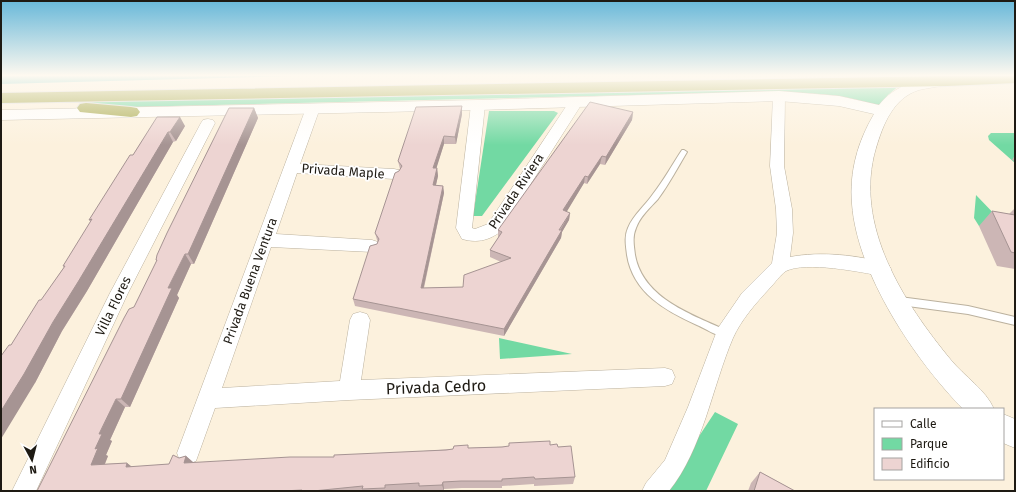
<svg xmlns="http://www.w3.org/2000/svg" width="1016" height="492" viewBox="0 0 1016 492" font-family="'Fira Sans',sans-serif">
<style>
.green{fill:#72d9a3}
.water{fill:#48bdc2}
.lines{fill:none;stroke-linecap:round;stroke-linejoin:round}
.service-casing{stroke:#bbb19e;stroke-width:2}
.minor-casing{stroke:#bbb19e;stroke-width:1}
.tertiary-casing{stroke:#bbb19e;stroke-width:1}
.trunk-casing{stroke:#e0dfde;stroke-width:2}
.service{fill:#fff;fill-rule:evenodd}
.minor{fill:#fff;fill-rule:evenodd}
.tertiary{fill:#fff;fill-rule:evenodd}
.trunk{fill:#a8aa4e;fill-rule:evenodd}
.wall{fill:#ccb6b5}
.shaded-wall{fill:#a69493}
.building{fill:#edd4d2;stroke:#a69493}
.labels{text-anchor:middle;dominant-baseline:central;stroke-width:3.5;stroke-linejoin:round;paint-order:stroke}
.street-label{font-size:13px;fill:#1e1a13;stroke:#fff}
.near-street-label{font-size:16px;fill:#1e1a13;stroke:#fff}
</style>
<rect width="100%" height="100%" fill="#fcf1dd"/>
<path class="green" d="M901 84 888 95 880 107C842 92 803 93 763 92L130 107 80 102Z
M489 111H554L558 113 482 216H473Z
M991 133H1015V163L989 140 988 136Z
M976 195 1002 222 1006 230 979 226 974 218Z
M499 338 572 354 500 359Z
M715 412 738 424 706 491H663Z"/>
<path class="water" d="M1 76H293L1 84Z"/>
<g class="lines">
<g class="service-casing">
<path id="service" d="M682 150H684L687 152C678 167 669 184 658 199 650 208 640 216 636 228 632 237 634 246 635 255 643 299 693 315 728 331L730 334 728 337 725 338C715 335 706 329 697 325 666 311 633 293 627 255 626 246 624 237 628 228 633 215 645 206 653 194 664 180 672 165 682 150Z
M900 297 968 306 1015 317V325L968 314 900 305 897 303 896 301 897 299Z"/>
</g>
<g class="minor-casing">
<path id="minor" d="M779 92 785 96 784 166 792 209 793 233 790 257C820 251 859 255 888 264L891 269 888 274 882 276C860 272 806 261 786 271 780 275 774 284 769 289 756 303 741 320 733 338 712 387 703 449 669 491H642L646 483 665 460 688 407 718 328 742 293 772 263 777 233 776 209 770 166 773 96Z
M576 98 583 102 500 232C488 241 476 243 462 239L456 228 471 105 473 102H483L485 105 472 228 475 229 488 224 571 99Z
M313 104 318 105 320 108 300 164 394 169 399 170 402 174 399 178 394 179 297 173 276 234 372 240 378 242 380 246 378 250 372 252 271 247 222 388 340 381 350 320 353 314 360 312 367 314 370 320 361 380 665 368 672 370 675 377 672 384 665 386 349 400 215 408 196 461 188 464 180 461 177 453 306 108 308 105Z
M208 119 213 120 215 123 128 293 36 491H12L110 293 201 123 203 120Z"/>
</g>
<g class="tertiary-casing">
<path id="tertiary" d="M940 77 945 79 948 82 945 85C937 87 927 88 919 90 893 98 883 125 876 148 853 225 904 303 951 360 964 376 986 390 994 409H963C915 360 857 274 852 204 849 172 858 141 874 114L839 106 779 101 478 110 1 120V110L478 100 779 91 839 96 879 105C895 85 915 81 940 77Z
M1003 414 1015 419V448L1003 443Z"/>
</g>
<g class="trunk-casing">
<path id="trunk" d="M940 76H1015V83L947 86 1 103V93Z
M86 103 131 107 137 108 140 112 137 116 131 117 80 112 77 108 80 104Z"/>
</g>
<use href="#service" class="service"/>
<use href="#minor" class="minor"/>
<use href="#tertiary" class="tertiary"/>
<use href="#trunk" class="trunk"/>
</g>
<path class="wall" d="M462 106V114L456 144H444L436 168H437L438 176 436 185 443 186 444 193 424 288 463 287 501 262 490 257V250L498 238V230L633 112 632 120 605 165 600 164 587 184 584 183 566 212 570 213 569 220 562 232 561 238 504 336 355 306 353 299 378 242 377 240 375 233 399 171 400 169 398 161Z
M254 108 258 118 194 264H191L177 295 179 298 130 407H125L110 440 112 441 106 455 108 456 105 464 127 463 132 467 169 464 179 458 186 456 194 463 334 457 468 448 550 445 558 447 575 477 573 484 534 486V484L502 486V488H462L444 489V491H421L420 490 409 491H37L134 307 157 262 156 260Z
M157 117 185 126 176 141 173 142 87 291 62 331 35 383 11 345 64 267 63 266 91 222 89 220 133 155Z
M1015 155V161L1012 160Z
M1015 208V269L997 266 979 226 992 211 1009 214Z
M760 472 795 491H748L751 483Z"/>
<path class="shaded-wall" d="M462 106V114L456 144 455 137Z
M254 108 258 118 194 264 188 254Z
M633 112 632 120 605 165 606 157Z
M180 117 185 126 176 141 170 132Z
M168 132 173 142 87 291 62 331 35 383 1 439V411L53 322Z
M444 136V144L434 176 433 168Z
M602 156 600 164 587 184 588 177Z
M437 168 438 176 434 193 433 185Z
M585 176 584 183 563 218V210Z
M443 186 444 193 422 295 421 288Z
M570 213 569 220 562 232 561 238 504 336V329Z
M185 254 191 264 177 295 179 298 130 407 121 399 168 288Z
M116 399 125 407 110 440 112 441 106 455 108 456 101 473 91 465 99 434Z
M186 456 194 463H184Z
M127 463 137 471 126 467Z
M443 482 444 489V491L442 485Z"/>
<path class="building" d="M590 102 633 112 606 157 602 156 588 177 585 176 563 210 570 213 559 230H562L504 329 353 299 370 246 377 244 379 239 375 233 395 173 399 171 402 166 398 161 416 107 462 106 455 137 444 136 433 168H437L433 185 443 186 421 288 463 287 464 275 511 258 490 250 502 232 498 230Z
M229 108H254L188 254H185L168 288H172L121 399H116L99 434H102L95 449 98 448 91 465 127 463 126 467 169 464 173 455 179 458 186 456 184 463 290 457H334V455L446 450 453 449 454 446 468 445V448L502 447 509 446V443L550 441V445L557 444 558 447 571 446 575 477 535 479 534 477 502 479V481H461L443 482 442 485 419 486V483L385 485V488L362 489 363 486 313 491H301L302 490 282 491H37L124 318 129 309 134 307 157 260H156L157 255 167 233Z
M157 117H180L170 132H168L78 282 53 322 24 374 1 411V356L9 345H11L39 300H41L65 266H63L92 219 89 220 130 155H133Z
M992 211 1015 215V253L1011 252Z
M760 472 795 491H754Z"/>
<linearGradient id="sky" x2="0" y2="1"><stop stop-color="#68b8d9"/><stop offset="0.52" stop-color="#fef9f0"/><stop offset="1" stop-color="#fef9f0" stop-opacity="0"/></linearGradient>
<rect width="1016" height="145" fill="url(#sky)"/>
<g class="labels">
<g class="street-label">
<text transform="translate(343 171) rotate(4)">Privada Maple</text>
<text transform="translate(516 191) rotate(-56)">Privada Riviera</text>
<text transform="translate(250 281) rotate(-70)">Privada Buena Ventura</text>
<text transform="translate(113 306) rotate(-64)">Villa Flores</text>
</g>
<g class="near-street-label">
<text transform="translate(436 387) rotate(-2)">Privada Cedro</text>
</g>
</g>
<rect width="1016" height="492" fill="none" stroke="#1e1a13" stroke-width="4"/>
<rect x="874" y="408" width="130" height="72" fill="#ffffff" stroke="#a5a3a1"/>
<rect x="882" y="421" width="20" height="6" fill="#ffffff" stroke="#a5a3a1"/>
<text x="910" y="428" font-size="12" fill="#1e1a13">Calle</text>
<rect x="882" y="438" width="20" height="12" fill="#72d9a3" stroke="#a5a3a1"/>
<text x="910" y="448" font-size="12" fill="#1e1a13">Parque</text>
<rect x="882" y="458" width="20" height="12" fill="#edd4d2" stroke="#a5a3a1"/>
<text x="910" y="468" font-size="12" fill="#1e1a13">Edificio</text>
<g transform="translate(32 460) rotate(173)" stroke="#ffffff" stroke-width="3" paint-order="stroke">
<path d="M0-3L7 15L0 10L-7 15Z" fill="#1e1a13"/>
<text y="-6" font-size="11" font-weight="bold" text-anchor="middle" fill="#1e1a13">N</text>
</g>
</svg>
